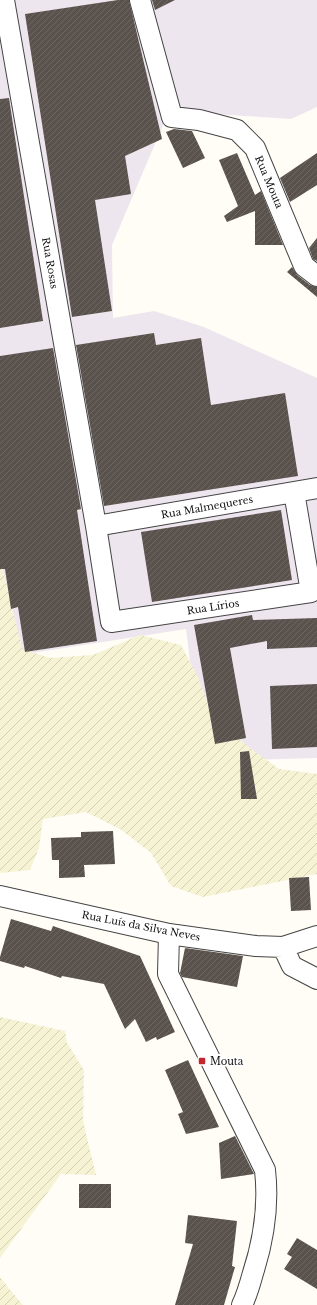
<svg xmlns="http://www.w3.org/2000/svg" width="317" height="1305" viewBox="0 0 317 1305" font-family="'Libre Baskerville',serif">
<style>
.industrial{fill:#eee6ef}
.farmland{fill:url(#farmland-furrows)}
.building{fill:url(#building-hatch)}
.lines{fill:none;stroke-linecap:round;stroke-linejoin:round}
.minor-casing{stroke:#444;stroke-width:22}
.minor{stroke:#fff;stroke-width:20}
.poi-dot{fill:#c4262e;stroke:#fff;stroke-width:1.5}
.labels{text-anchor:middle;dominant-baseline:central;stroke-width:4;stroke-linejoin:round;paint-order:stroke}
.street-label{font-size:10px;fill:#111;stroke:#fff}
.poi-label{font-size:10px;fill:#111;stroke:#fff;text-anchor:start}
</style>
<defs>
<pattern id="farmland-furrows" width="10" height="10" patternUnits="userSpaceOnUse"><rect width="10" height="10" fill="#f6f3d4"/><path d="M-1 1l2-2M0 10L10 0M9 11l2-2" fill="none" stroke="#d2cfb5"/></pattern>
<pattern id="building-hatch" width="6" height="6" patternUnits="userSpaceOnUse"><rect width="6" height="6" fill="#5a524d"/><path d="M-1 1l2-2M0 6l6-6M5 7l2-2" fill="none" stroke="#6d6662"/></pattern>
</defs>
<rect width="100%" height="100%" fill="#fffdf5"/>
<path class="industrial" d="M0 0H317V107L291 119 169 111 112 245 113 318 154 311 204 327 317 378V758L202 761 186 629 13 656 0 623Z"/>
<path class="farmland" d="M0 557 22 649 50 658 93 655 140 635 181 645 198 677 212 714 246 745 279 769 317 774V874L203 897 171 886 151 853 120 829 86 812 43 819 39 848 30 870 0 873Z
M0 1017 65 1031 67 1043 84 1070 83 1121 96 1175 61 1174 0 1258Z
M0 1277 11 1291 23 1305H0Z"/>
<path class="building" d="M118 0H129L162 139 125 156 131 194 95 200 112 311 72 317 25 14Z
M152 0H175L155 10Z
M9 98 43 321 0 328V99Z
M174 129 192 131 205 158 183 168 166 132Z
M237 153 255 195 261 191 283 245H255V211L227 222 224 216 238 206 219 160Z
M317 153V185L290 202 280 178Z
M317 238V261L313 259 309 248Z
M292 267 297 275 310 285 317 287V297L287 272Z
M154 333 156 345 201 338 211 405 285 393 298 476 104 506 76 345Z
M53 348 81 509 77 510 97 641 25 652 18 607 11 609 5 569H0V356Z
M281 510 292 580 152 602 141 532Z
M252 615 253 620 317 618V647L267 649V641L230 648 246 738 215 744 194 625Z
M317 684V747L272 749 270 686Z
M249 751 257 799H241L240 752Z
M113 831 115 864 84 865 85 877 59 878V860H52L51 838 81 837V832Z
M309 877 311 910 291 911 289 878Z
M11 919 51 931 53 926 140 956 175 1032 157 1040 156 1037 146 1042 135 1019 125 1029 104 984 62 976 61 978 25 966 24 968 0 961V957Z
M185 948 243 956 237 987 182 977 180 973Z
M188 1060 219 1127 186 1134 178 1114 183 1112 165 1070Z
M235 1136 254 1174 221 1179 219 1143Z
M79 1184H111V1208H79Z
M188 1215 237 1221 232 1266 235 1267 224 1305H175L193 1244 185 1243Z
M297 1238 317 1250V1289L284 1269 292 1257 287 1254Z"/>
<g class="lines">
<g class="minor-casing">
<path id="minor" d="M4 0 96 526 111 622 311 592 294 492
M140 0 172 117 199 120 237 130 255 148 304 266 317 276
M96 526 317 488
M0 896 169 934 256 946 283 947 317 936
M169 934 168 974 265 1170C269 1205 264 1239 253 1273 250 1284 247 1295 242 1305
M283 947 292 966 317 979"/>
</g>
<use href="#minor" class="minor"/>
</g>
<rect class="poi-dot" x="198" y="1057" width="8" height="8" rx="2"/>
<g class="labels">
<g class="street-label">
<text transform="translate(269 182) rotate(67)">Rua Mouta</text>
<text transform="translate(50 263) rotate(80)">Rua Rosas</text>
<text transform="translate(207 507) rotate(-10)">Rua Malmequeres</text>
<text transform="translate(213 607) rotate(-9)">Rua Lírios</text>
<text transform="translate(141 926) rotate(11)">Rua Luís da Silva Neves</text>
</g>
<g class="poi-label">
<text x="210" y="1061">Mouta</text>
</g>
</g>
</svg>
